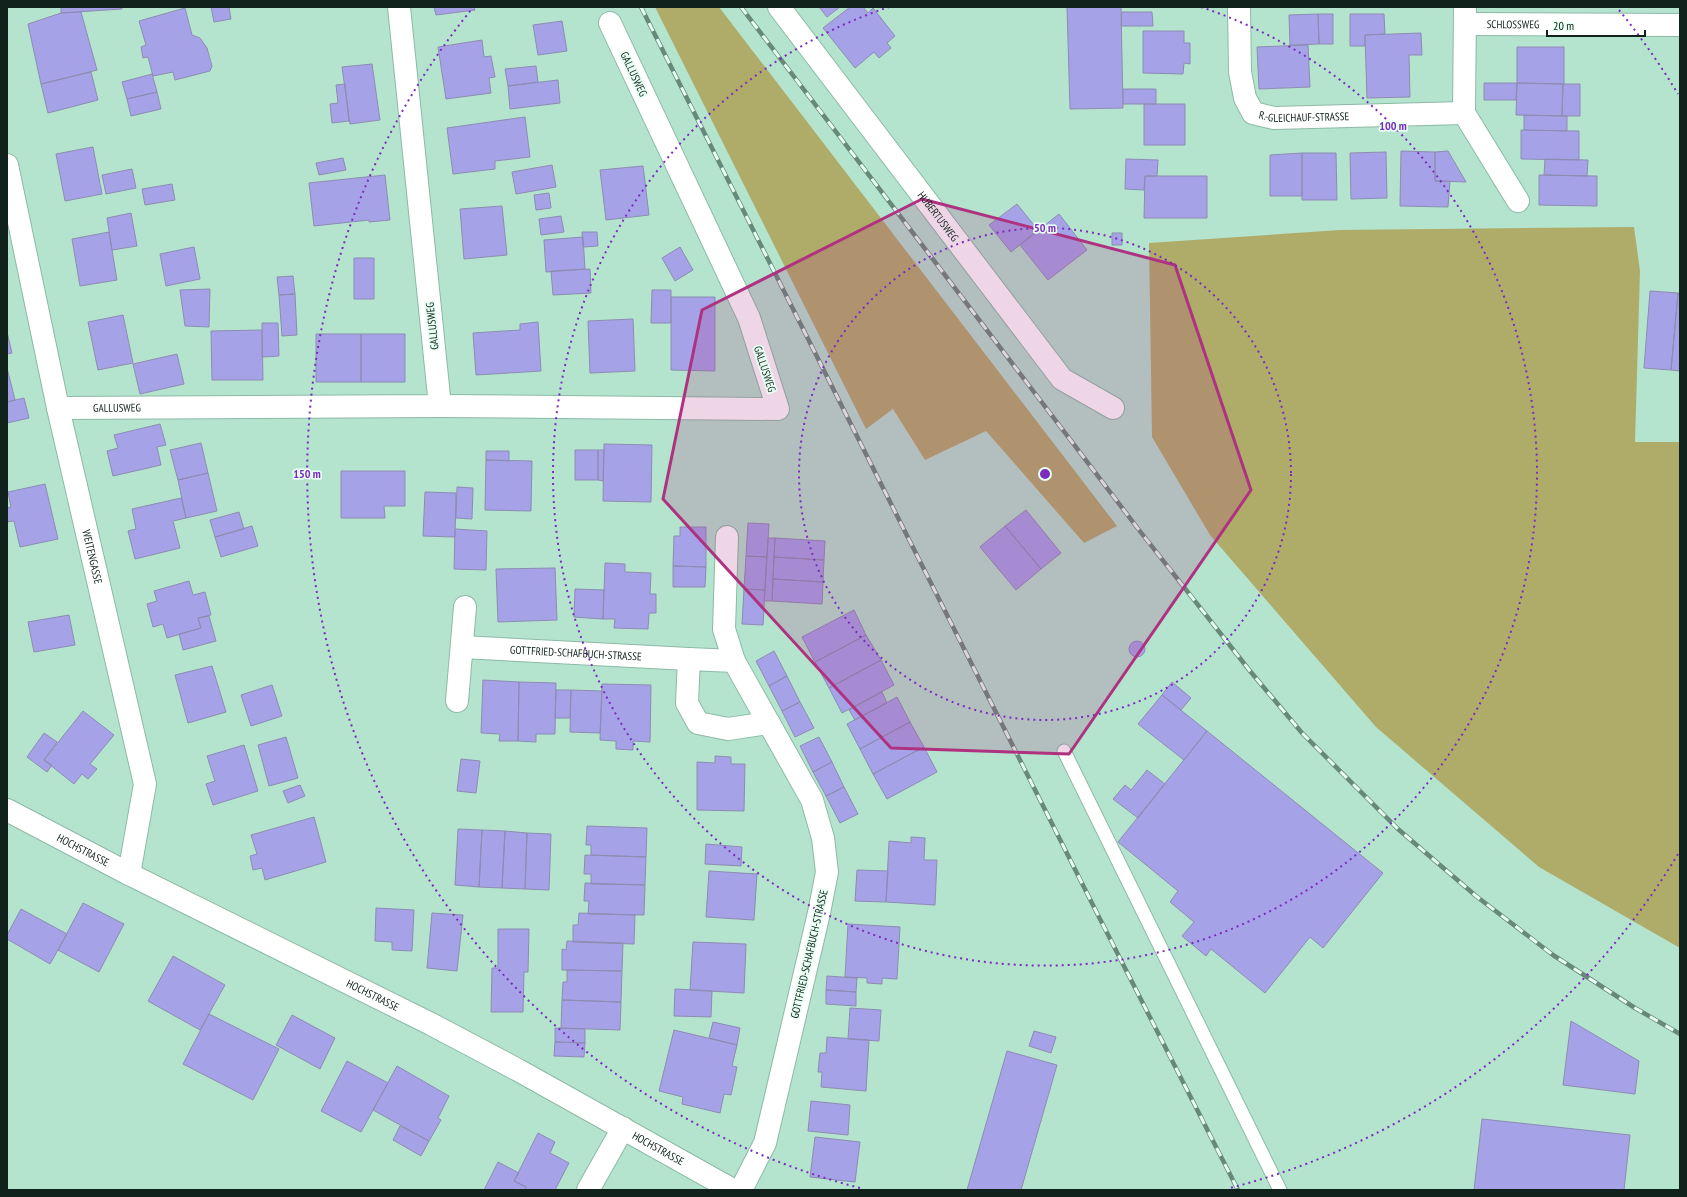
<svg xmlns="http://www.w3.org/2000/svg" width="1687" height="1197" viewBox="0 0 1687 1197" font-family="'PT Sans Narrow',sans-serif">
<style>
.green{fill:#afac6a}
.building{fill:#a6a2e7;stroke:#8d8cb2}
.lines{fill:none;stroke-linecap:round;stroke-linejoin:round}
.lane-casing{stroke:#8cbaa6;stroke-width:15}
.street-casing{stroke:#8cbaa6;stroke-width:24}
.secondary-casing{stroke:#8cbaa6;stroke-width:24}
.lane{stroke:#fff;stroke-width:13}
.street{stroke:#fff;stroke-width:22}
.secondary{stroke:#fff;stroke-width:22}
.rail-casing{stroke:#67897a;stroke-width:4.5}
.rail{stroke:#e7fef3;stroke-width:3;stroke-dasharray:9;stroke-linecap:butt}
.marked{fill:#af3281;fill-opacity:0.2;stroke:#af3281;stroke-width:3;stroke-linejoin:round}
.ring{fill:none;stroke:#7b2cbf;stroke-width:2;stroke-dasharray:2 4}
.labels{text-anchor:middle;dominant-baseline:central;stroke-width:3.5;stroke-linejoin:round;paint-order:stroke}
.street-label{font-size:11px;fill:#10221b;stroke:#e7fef3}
.centre{fill:#7b2cbf;stroke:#e7fef3;stroke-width:2}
.ring-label{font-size:12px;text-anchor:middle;font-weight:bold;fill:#7b2cbf;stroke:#e7fef3;stroke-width:3.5;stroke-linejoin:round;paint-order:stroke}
</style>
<rect width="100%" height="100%" fill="#b4e3ce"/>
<path class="green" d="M655 7H719L1117 526 1084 543 986 431 925 460 893 409 866 429Z
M1634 227 1640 271 1635 442H1680V948L1539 867 1376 727 1210 535 1152 437 1149 243 1340 230Z"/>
<path class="building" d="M61 7H122V9L61 13Z
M211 7H229L231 19 214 22Z
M434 7H474L475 10 436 15Z
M819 7H840L827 17Z
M850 7H863L868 13 873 8 895 36 887 43 891 48 879 58 874 52 855 68 823 28Z
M1067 7H1121L1123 108 1070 109Z
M185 8 192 35 200 38 207 48 212 66 210 71 175 80 173 72 153 76 148 57 143 58 141 47 146 45 139 21Z
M81 12 97 70 41 84 28 24 61 13Z
M1122 12H1152L1153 26H1121Z
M1318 14H1333V44H1319Z
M1318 14 1319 44 1290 45 1289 15Z
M1350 14H1384L1385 34 1365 35V46H1350Z
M562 21 567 51 538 55 533 25Z
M1143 31H1184V43H1190V64L1184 63 1183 74 1143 73Z
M1421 33 1422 55H1409L1410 97 1367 98 1365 35Z
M482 40 484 57 491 56 495 77 489 78 491 93 446 99 438 47Z
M1308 45 1310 87 1259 89 1257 47Z
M1517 47H1564V84L1517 83Z
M372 64 380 120 350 124 342 67Z
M536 66 538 82 508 86 505 69Z
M91 72 98 100 48 113 41 84Z
M152 74 157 92 127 99 122 82Z
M558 80 560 103 510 109 508 86Z
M1484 83H1517L1516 100H1484Z
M1517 83 1563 84 1562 116 1516 115Z
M345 84 349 121 332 123 330 104 338 103 336 85Z
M1563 84H1580V116H1562Z
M1123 89H1156V104H1123Z
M157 92 161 109 131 116 127 99Z
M1144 104H1185V145H1144Z
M1524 115 1567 116V131L1524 130Z
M525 117 530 157 495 161V169L453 174 447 128Z
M1521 130 1579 131V160L1521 159Z
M93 147 102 194 65 201 56 154Z
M1401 151 1435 152V181H1450L1448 207 1400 206Z
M1448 151 1466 182 1435 181V152Z
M1386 152 1387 198 1351 199 1350 153Z
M1302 153V196H1270V155Z
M1302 153H1336L1337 200H1302Z
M343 158 346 170 319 175 316 163Z
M1126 159 1158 160 1157 176H1145L1144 190 1125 189Z
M1545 159 1588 160 1587 176 1544 175Z
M552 165 556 187 516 194 512 172Z
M643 166 649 215 606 220 600 170Z
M132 169 136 188 106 194 102 175Z
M385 175 390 220 369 222V220L314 226 309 183Z
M1539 175 1597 176V206L1539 205Z
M1145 176H1207V218H1144Z
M172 184 175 200 145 205 142 189Z
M549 193 551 208 536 210 534 195Z
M1017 204 1038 230 1011 252 989 225Z
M502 206 507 255 464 259 460 209Z
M131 213 137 246 112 250 107 218Z
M1059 214 1087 250 1048 280 1020 245Z
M561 216 564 232 541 235 539 219Z
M109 232 117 280 80 286 72 239Z
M582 232H597L598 246 583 247Z
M1112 233H1122V245H1112Z
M583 237 585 269 546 272 544 240Z
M194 247 200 279 166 286 160 254Z
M680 247 693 270 675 281 662 258Z
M354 258H374V299H354Z
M590 269 591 293 553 295 551 271Z
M293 276 295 294 279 295 277 277Z
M210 289 209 327 185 326 180 290Z
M652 290H671V323H651Z
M1650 291 1678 293 1671 370 1644 368Z
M1678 293H1680V371L1671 370Z
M295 294 297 335 282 336 279 295Z
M671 297H715V371L671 370Z
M123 315 133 363 98 370 88 322Z
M633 319 635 371 590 373 588 321Z
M538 322 541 371 476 375 473 333 520 330V324Z
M262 323H278L279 356 262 357Z
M262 330 263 380H212L211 331Z
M7 332 12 353 7 354Z
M316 334H361V382H316Z
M361 334H405V382H361Z
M177 354 184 384 140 394 133 364Z
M7 368 15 400 7 402Z
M24 398 29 418 7 423V402Z
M160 424 166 445 157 447 161 465 113 476 107 451 118 448 114 435Z
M201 443 208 473 178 480 170 450Z
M604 444 652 445 651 502 603 501Z
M575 450H598V480H575Z
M598 450H604L603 481 598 480Z
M486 451H509V461L486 460Z
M486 460 532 461 531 511 485 510Z
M341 471H405V506H384L385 518H341Z
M208 473 217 511 186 518 178 480Z
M45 484 58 539 20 547 14 521 7 522V508L11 507 8 492Z
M457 487 473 488 472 519 456 518Z
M425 492 456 493 455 537 423 536Z
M181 498 186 518 173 521 180 548 135 559 128 531 136 529 132 509Z
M1026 510 1061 553 1041 569 1005 526Z
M239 512 244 529 215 537 210 520Z
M748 523 769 524 767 557 746 556Z
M252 526 258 546 221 557 215 537Z
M1005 526 1041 569 1016 590 980 547Z
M680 527H706V567L673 566 674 536H680Z
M455 529 487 531 486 570 454 569Z
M768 538H775L772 601H764Z
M775 538 825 541 824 560 774 557Z
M746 556 767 557 765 590 744 589Z
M774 557 824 560 823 582 773 579Z
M605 563 625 564V572L651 573 650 594H656V613H649L648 629 614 628 615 619H603Z
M673 566 706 567 705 587H673Z
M555 568 557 620 498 622 496 569Z
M773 579 823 582 822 604 772 601Z
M189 581 193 595 205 592 211 615 198 618 201 628 167 638 163 624 153 627 147 604 157 601 154 591Z
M575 589 604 590 603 619 574 617Z
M744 589 765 590 763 625 742 624Z
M854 610 866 635 815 662 802 637Z
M69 615 75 645 34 652 28 622Z
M209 616 216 641 183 650 179 634 201 628 198 618Z
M866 635 881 660 829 688 815 662Z
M1129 649a8 8 0 1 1 16 0a8 8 0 1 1-16 0Z
M774 651 787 676 769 686 756 661Z
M881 660 894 685 842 713 829 688Z
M212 666 226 712 188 723 175 675Z
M787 676 800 702 782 711 769 686Z
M483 680 519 682 518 741H499L500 734 481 733Z
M519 682 556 683 555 734H536V742L518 741Z
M1172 682 1191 698 1181 710 1162 695Z
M602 684 651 685 650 742 633 741V750L616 749V741L600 740Z
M272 685 282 716 251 726 241 695Z
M556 690H571L570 718H555Z
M571 690 602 691 600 733 570 732Z
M882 692 887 703 855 720 849 710Z
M1162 695 1207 731 1184 760 1138 724Z
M897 697 910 722 860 749 847 724Z
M800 702 814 728 795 737 782 711Z
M83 711 114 735 90 764 97 769 88 779 82 774 74 784 44 760Z
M910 722 924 747 873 774 860 749Z
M1207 731 1383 873 1323 948 1310 937 1265 993 1211 949 1206 956 1182 936 1194 922 1170 902 1178 891 1118 842Z
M44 733 57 742 44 760 52 765 47 772 27 757Z
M286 737 298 778 269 786 258 745Z
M819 737 832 762 813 772 800 746Z
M244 745 258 791 213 805 206 784 215 781 207 756Z
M924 747 937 772 887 799 873 774Z
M715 756 731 757V764H745L744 811 697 810V762L715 763Z
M461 759 480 761 476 793 457 791Z
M832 762 844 787 826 796 813 772Z
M1147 770 1165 784 1138 818 1113 799 1125 785 1131 790Z
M300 785 305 796 288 803 283 791Z
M844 787 858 814 840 823 826 796Z
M314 817 326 862 265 880 262 868 253 870 250 856 257 854 251 835Z
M587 826 647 828 646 857 591 855V845H586Z
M458 829 482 830 479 887 455 885Z
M482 830 505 831 502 888 479 887Z
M505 831 527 833 525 889 502 888Z
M527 833 551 834 549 890 525 889Z
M911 837 925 838 924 860H937L935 905 886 902 889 841 911 843Z
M706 844 742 847 741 866 705 864Z
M585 855 646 857 645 885 591 884V874H584Z
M857 870 888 871 886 902 855 901Z
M709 871 757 874 754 920 706 917Z
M585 883 645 885 644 915 588 914 589 901H584Z
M83 903 124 924 99 972 58 950Z
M376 908 414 910 412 951 392 950V942L375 941Z
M21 909 67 934 50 964 7 939V935Z
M432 913 463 915 457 971 427 968Z
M579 913 635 915 634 944 573 942V925H578Z
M848 924 900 927 897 979 882 978V984L867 983V978L845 977Z
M498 929H529L528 972H524L523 1012H491L492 968H498Z
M567 941 623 943 622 971 562 970V949L566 950Z
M693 942 746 944 744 993 690 990Z
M173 956 225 985 200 1030 148 1001Z
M567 970 622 971 621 1002 562 1000 563 982H567Z
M827 976 857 978 856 992 826 990Z
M675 989 712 991 711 1017 674 1016Z
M826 990 856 992V1006L826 1004Z
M562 1000 621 1002 620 1030 561 1028Z
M850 1008 881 1010 879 1041 848 1039Z
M209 1014 279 1049 253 1100 183 1064Z
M292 1015 335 1038 320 1069 276 1045Z
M1571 1021 1639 1061 1635 1094 1563 1085Z
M713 1022 740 1028 737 1045 709 1038Z
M555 1028 585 1029V1043L555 1042Z
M674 1030 737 1045 732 1066 737 1067 731 1095 724 1094 720 1113 682 1104 683 1097 659 1091Z
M1034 1031 1056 1037 1051 1053 1029 1046Z
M827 1037 869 1040 866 1091 821 1087 822 1072H818L820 1053H826Z
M555 1042 585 1043 584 1057 554 1056Z
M1007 1051 1057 1065 1021 1190H967Z
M347 1061 388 1083 361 1132 321 1111Z
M397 1066 449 1096 438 1118 441 1120 429 1141 373 1110Z
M811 1101 850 1105 848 1135 808 1131Z
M1482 1119 1630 1135 1624 1190H1474Z
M400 1126 429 1141 421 1156 393 1140Z
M538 1133 555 1142 550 1153 569 1163 555 1190H525L526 1187 514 1181Z
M815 1137 860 1142 855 1182 810 1177Z
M498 1162 519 1173 514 1181 526 1187 525 1190H484Z"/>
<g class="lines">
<g class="lane-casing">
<path id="lane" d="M1064 751 1280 1190"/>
</g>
<g class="street-casing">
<g id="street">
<path id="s1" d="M779 7 1062 379 1113 408"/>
<path id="s2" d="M1239 7 1240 72 1245 98 1253 113 1274 118 1464 113"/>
<path d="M1465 7 1464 113 1518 201"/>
<path id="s3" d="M1466 24 1680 25"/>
<path id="s4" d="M7 165 58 408 145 784 129 874"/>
<path d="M440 406 778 409 749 318 610 23"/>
<path id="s5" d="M58 408 440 406 399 7"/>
<path d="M727 537 724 629 734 661 812 800 823 838 827 872 819 913 765 1143 741 1190"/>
<path id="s6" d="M462 647 689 659"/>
<path d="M734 661 689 659 687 703 698 723 728 729 769 723"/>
<path d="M457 701 465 607"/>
<path d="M588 1190 623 1128"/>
</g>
</g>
<g class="secondary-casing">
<g id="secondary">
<path id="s7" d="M7 810 129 874 431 1024 518 1070 733 1190"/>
</g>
</g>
<use href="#lane" class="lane"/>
<use href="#street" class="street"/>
<use href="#secondary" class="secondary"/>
<g class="rail-casing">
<path id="rail" d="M641 7 1100 919 1238 1190
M741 7 1139 530 1250 671 1302 733 1398 829 1476 896 1553 955 1635 1008 1680 1034"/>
</g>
<use href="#rail" class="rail"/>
</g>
<path class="marked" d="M922 199 1175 265 1251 490 1069 754 891 748 663 499 702 310Z"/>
<g class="ring">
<circle cx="1045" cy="474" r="246"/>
<path d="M1201 7A492 492 0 1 1 889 7"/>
<path d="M1678 854A738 738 0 0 1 1230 1188M860 1188A738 738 0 0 1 471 10M1619 10A738 738 0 0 1 1678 94"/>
</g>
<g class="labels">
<g class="street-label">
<text stroke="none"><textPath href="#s3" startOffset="47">SCHLOSSWEG</textPath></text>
<text transform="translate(634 74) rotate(65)">GALLUSWEG</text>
<text stroke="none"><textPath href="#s2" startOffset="160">R.-GLEICHAUF-STRASSE</textPath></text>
<text stroke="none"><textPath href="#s1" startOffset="263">HUBERTUSWEG</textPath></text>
<text transform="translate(432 326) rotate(-96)">GALLUSWEG</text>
<text transform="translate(765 369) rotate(72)">GALLUSWEG</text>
<text stroke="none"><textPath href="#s5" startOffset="59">GALLUSWEG</textPath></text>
<text stroke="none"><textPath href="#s4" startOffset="401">WEITENGASSE</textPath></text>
<text stroke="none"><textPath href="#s6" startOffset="114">GOTTFRIED-SCHAFBUCH-STRASSE</textPath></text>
<text stroke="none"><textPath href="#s7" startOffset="86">HOCHSTRASSE</textPath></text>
<text transform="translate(809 954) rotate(-77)">GOTTFRIED-SCHAFBUCH-STRASSE</text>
<text stroke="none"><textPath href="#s7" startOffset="410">HOCHSTRASSE</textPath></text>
<text stroke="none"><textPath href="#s7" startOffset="734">HOCHSTRASSE</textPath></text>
</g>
</g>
<circle cx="1045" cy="474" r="6" class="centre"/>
<g class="ring-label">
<text x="1393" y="130">100 m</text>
<text x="1045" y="232">50 m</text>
<text x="307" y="478">150 m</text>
</g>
<rect width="1687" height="1197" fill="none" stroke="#10221b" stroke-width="16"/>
<path d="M1547 30v6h98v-6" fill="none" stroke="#10221b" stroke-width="2"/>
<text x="1553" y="30" font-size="12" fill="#10221b" stroke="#e7fef3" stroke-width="3" paint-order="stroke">20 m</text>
</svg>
